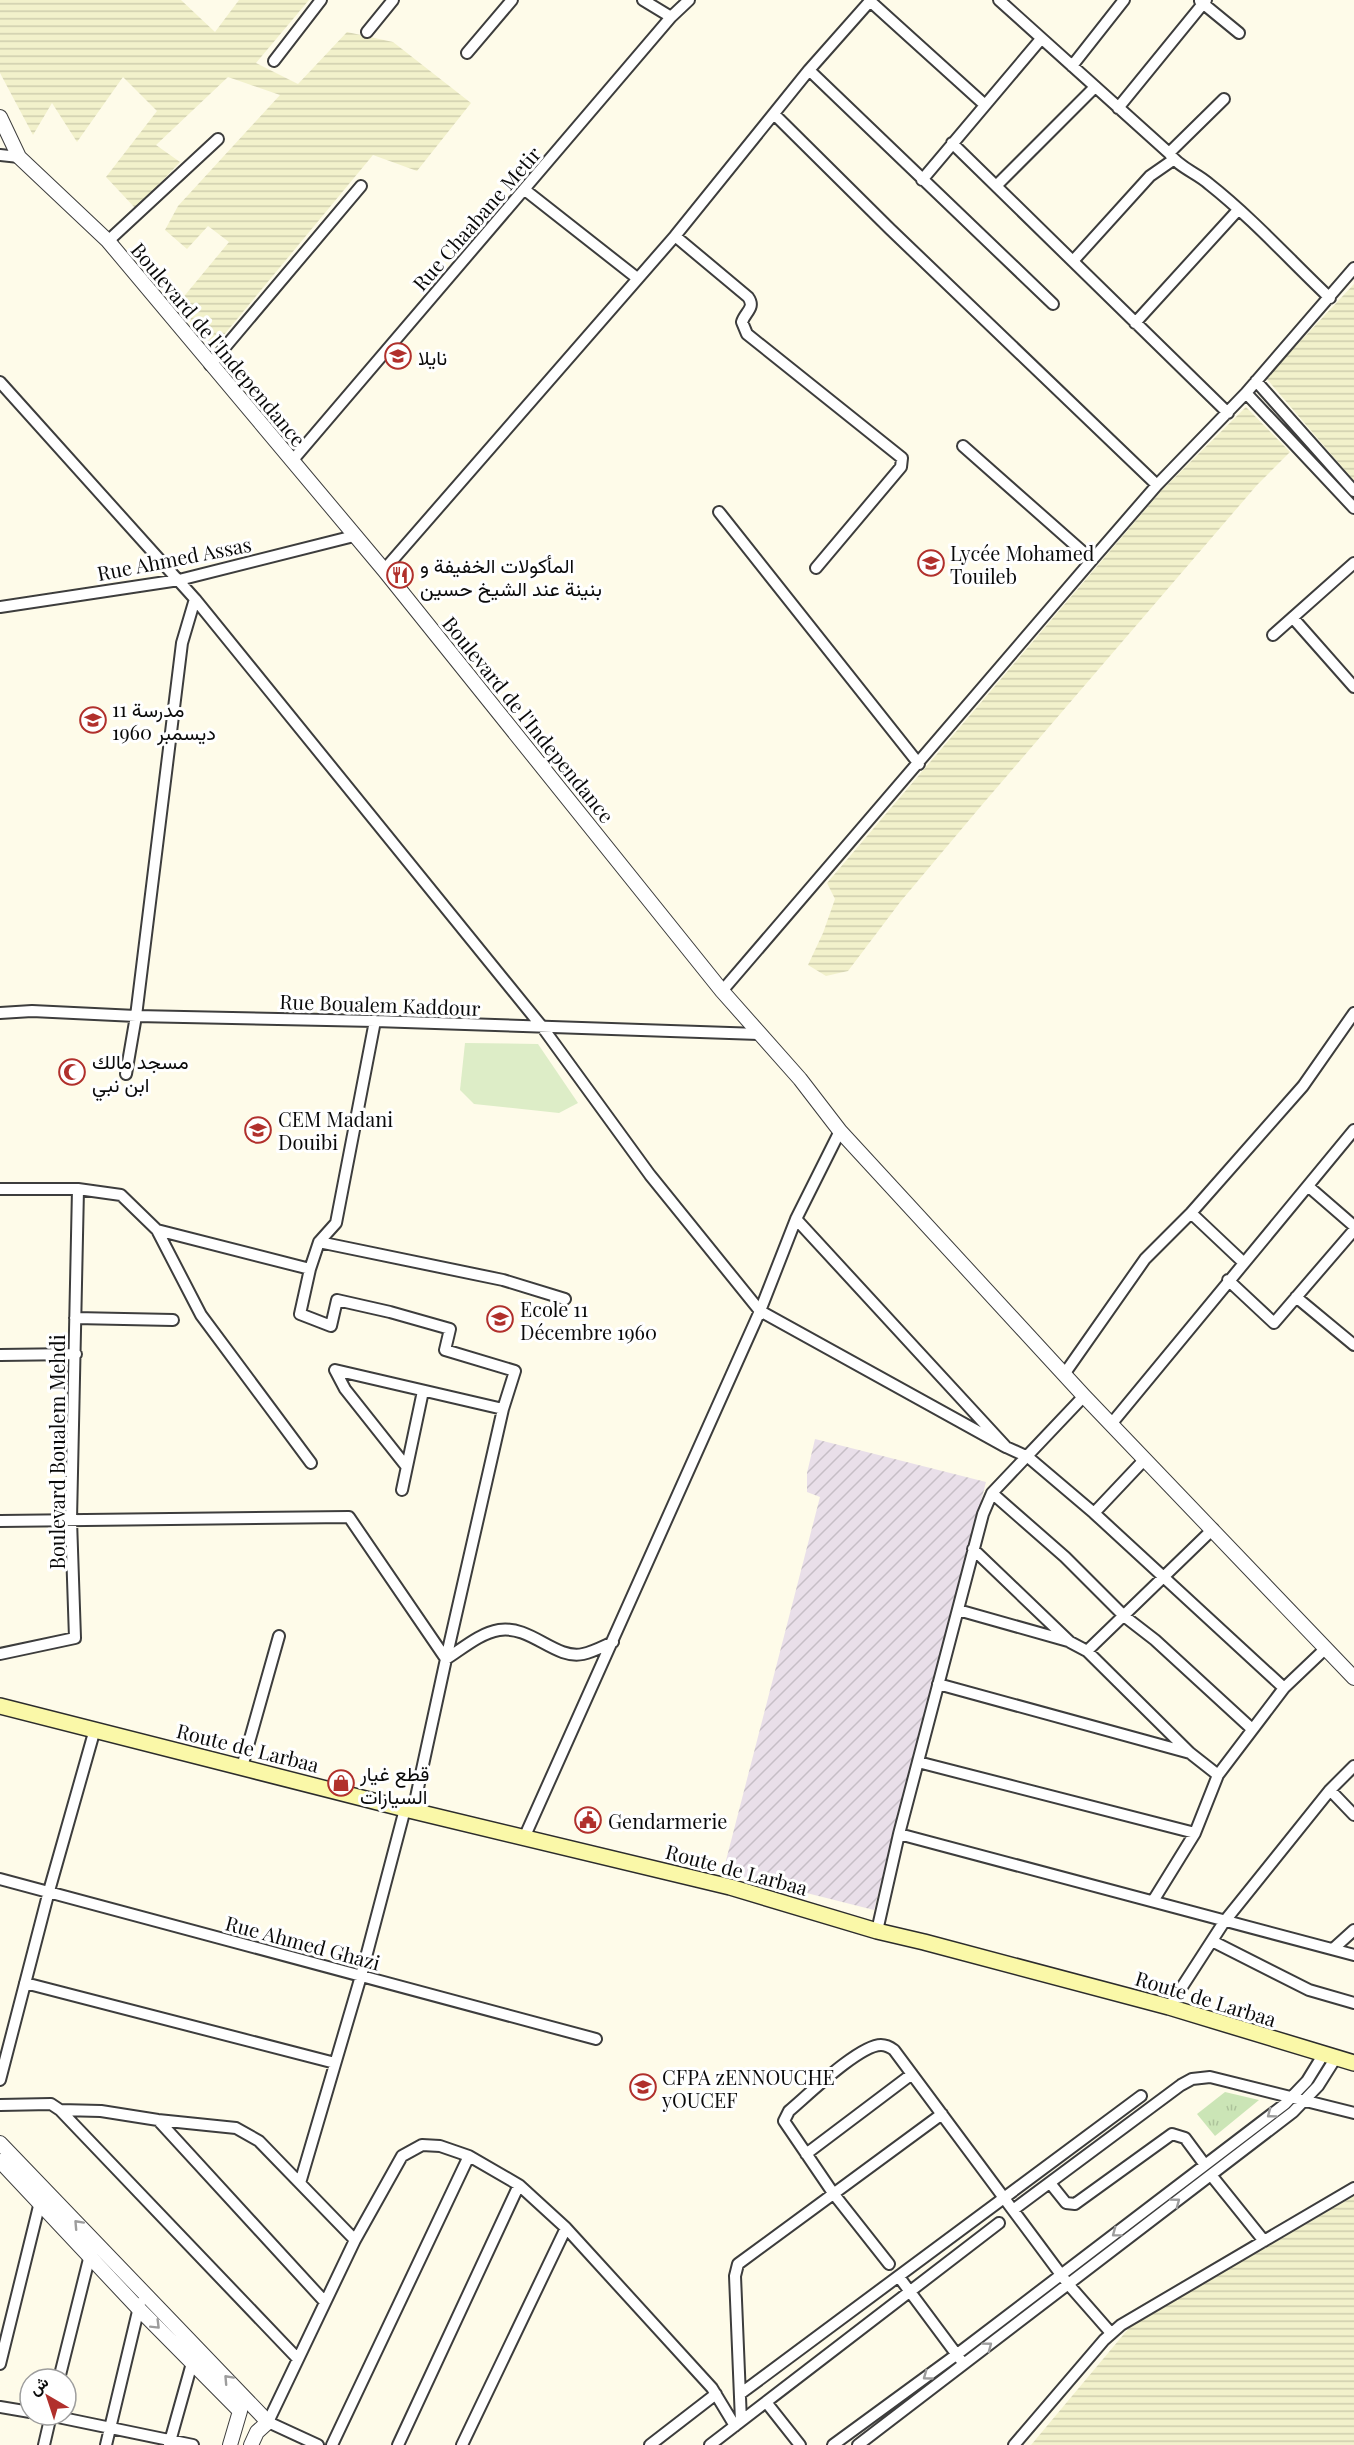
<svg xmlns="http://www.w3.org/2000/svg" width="1354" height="2445" viewBox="0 0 1354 2445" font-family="'Playfair Display',Vazirmatn,serif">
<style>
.industrial{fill:url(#industrial-furrows)}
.farmland{fill:url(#farmland-rules)}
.grass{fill:url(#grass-tufts)}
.pitch{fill:#ddedc7}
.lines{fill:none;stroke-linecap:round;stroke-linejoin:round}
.minor-casing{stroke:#3d3d3d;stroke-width:14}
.tertiary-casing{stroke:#3d3d3d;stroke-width:16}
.secondary-casing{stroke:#2c2c2c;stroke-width:18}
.minor{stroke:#fff;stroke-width:10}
.tertiary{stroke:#fff;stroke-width:14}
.secondary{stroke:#faf8a8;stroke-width:15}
.oneway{stroke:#9d9d9d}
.labels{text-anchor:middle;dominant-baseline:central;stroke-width:6;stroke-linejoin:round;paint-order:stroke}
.street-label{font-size:20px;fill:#0a0a0a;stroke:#fff}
.poi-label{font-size:20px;fill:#0a0a0a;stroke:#fff;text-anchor:start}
</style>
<defs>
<pattern id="industrial-furrows" width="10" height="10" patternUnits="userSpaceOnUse" patternTransform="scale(1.5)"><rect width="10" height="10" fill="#e9dfe9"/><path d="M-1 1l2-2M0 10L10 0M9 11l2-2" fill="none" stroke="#c6bec6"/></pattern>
<pattern id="farmland-rules" width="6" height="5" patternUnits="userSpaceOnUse" patternTransform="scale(1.5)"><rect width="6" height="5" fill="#f2f1cb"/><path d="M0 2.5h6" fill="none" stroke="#cecdad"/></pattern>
<pattern id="grass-tufts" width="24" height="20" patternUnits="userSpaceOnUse" patternTransform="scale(1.5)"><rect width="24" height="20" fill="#cbe5b6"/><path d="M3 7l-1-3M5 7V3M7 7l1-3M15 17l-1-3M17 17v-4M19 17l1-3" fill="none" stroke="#adc39b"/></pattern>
</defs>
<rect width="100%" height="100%" fill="#fefbe9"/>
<path class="industrial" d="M815 1439 986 1482 874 1910 723 1872 820 1497 807 1492V1473Z"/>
<path class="farmland" d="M0 0H181L215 32 239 0H309L256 63 298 84 347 32 393 42 471 103 417 171 373 155 213 348 176 306 229 242 208 226 187 249 165 230 178 206 280 95 228 77 156 145 180 162 136 209 106 177 157 111 123 77 77 142 52 103 33 135 0 73Z
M1354 284V481L1266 378Z
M1246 407 1290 452 1257 485 981 806 901 901 848 971 826 976 808 965 823 933 835 899 827 883 1162 490Z
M1354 2196V2445H1031L1129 2328Z"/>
<path class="grass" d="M1225 2092 1259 2100 1215 2136 1197 2114Z"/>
<path class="pitch" d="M465 1043 538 1044 578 1103 559 1113 474 1104 460 1090Z"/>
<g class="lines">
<g class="minor-casing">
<path id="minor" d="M643 0 671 17
M999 0 1169 153C1178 167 1197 173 1209 184 1252 218 1290 260 1330 298
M870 1 985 105
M1200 1 1239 33
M367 32 393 0
M467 53 512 0
M274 61 321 0
M1072 66 1124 0
M809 70 1053 304
M1118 108 1206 0
M775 115 890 229 1157 485
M952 143 1228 413
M1169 153 1224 99
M0 155 19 157
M922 180 1041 39
M997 185 1095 87
M525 190 637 278
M675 236 748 297C756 308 745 312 742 322L747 334 902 458 901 467 816 568
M108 241 218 139
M1073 261 1150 176 1173 160
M1135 323 1238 210
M210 365 361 186
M1256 381 1354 491
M0 382 195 599 543 1028 650 1175 760 1311 1006 1447
M1246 393 1354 508
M963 446 1092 560
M292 461 671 17 689 0
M719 512 919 764
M384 570 675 236 809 70 871 0
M0 607 179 580 354 536
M1293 618 1354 687
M1273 635 1354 563
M722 991 1092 560 1157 485 1246 393 1354 268
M0 1013 32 1011 136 1016 375 1021 759 1034
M126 1074 136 1016 182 643 195 599
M1309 1187 1354 1226
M0 1189H78L121 1195 157 1230 201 1315 311 1463
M1191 1213 1244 1263
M796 1219 1006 1447 1028 1457 1094 1513 1284 1688
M157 1230 310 1269 319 1242 336 1223 375 1021
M319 1242 503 1280 565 1299
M310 1269 300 1314 331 1326 337 1300 390 1312 450 1329 445 1350 515 1371 503 1409 446 1659
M1228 1280 1274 1323 1354 1230
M1296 1297 1354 1345
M75 1318 173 1320
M0 1355 76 1354
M1065 1373 1145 1259 1191 1213 1303 1086 1354 1013
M1112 1423 1354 1130
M406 1466 345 1389 335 1370 503 1409
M402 1490 423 1391
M992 1493 1065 1557 1124 1616 1155 1640 1252 1729
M1094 1513 1145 1459
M0 1521 349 1517 446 1659
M973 1549 1070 1642 1087 1651 1190 1753 1218 1775
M958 1610 1068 1641
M1087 1651 1213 1529
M0 1654 75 1638 71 1520 78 1189
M938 1684 1190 1753
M918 1762 1195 1833
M242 1767 279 1636
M1330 1790 1354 1815
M413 1811 446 1659C462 1649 480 1633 499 1630 531 1625 555 1660 583 1654 593 1652 604 1646 613 1642
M899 1834 1354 1955
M524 1838 760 1311 796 1219 840 1131
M0 1879 596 2039
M1153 1901 1195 1833 1218 1775 1284 1688 1325 1649
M877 1931 899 1834 983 1514 992 1493 1084 1396
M1212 1941 1309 1990 1354 2003
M1333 1949 1354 1930
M25 1983 335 2063
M1169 2007 1224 1922 1330 1790 1354 1766
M0 2080 49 1891 95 1729
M0 2105 51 2104 60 2110 101 2111 158 2120 236 2128 259 2141 355 2240
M60 2110 298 2359
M158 2120 325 2302
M806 2154 912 2074
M1211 2175 1264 2241
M300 2183 361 1976 405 1809
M1050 2183 1066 2203 1075 2204 1172 2134 1185 2138 1205 2165
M1013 2210 1181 2085 1192 2079 1210 2077 1354 2113
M889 2264 833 2193 784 2121 789 2111C807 2096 859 2045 881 2045 886 2045 890 2047 894 2050L1068 2284 1111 2333
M899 2277 960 2359
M0 2364 41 2198
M59 2379 91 2251
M740 2394 1141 2096
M766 2402 800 2445
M0 2407 30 2412
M48 2415 193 2445
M741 2421 735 2276 738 2264 942 2114
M44 2445 51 2415
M106 2445 140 2303
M169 2445 194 2356
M318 2445 268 2422 355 2240 402 2156 422 2145 440 2146 469 2156 519 2185 566 2228 712 2388 735 2426
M332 2445 469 2156
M398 2445 519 2185
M462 2445 566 2228
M650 2445 716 2394
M710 2445 999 2223
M833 2445 956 2355 1285 2104 1307 2081 1323 2055
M858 2445 1293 2112 1318 2086 1335 2059
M1014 2445 1104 2340 1121 2325 1354 2188"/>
</g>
<g class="tertiary-casing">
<path id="tertiary" d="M0 117 19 157 108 241 384 570 722 991 800 1079 840 1131 1084 1396 1354 1678
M0 2143 268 2422
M0 2161 138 2308 240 2411 230 2445
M251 2445 257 2432 268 2422"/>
</g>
<g class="secondary-casing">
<path id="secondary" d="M0 1706 405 1809 730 1887 877 1931 924 1942 1169 2007 1354 2063"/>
</g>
<use href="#minor" class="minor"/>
<use href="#tertiary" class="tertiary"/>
<use href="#secondary" class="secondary"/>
</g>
<defs><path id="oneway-chevron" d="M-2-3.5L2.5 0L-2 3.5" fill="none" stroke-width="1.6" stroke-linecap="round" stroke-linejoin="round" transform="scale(1.5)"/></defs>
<g class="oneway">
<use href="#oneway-chevron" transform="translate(1271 2114) rotate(143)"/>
<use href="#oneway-chevron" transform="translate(1176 2202) rotate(-37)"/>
<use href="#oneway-chevron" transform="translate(78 2224) rotate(-133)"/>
<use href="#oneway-chevron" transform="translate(1116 2233) rotate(143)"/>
<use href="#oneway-chevron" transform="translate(156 2325) rotate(45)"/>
<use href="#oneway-chevron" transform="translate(988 2346) rotate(-37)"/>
<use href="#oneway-chevron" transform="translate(927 2376) rotate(144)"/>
<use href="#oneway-chevron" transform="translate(228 2379) rotate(-133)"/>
</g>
<defs>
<g id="school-ring" transform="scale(1.35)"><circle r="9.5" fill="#fff" stroke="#b1302c" stroke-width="1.5"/><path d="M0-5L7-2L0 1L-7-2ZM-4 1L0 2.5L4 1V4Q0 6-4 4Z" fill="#b1302c"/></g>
<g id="restaurant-ring" transform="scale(1.35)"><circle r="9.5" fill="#fff" stroke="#b1302c" stroke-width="1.5"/><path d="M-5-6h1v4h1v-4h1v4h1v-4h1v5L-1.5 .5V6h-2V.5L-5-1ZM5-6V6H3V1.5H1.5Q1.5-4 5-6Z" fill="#b1302c"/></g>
<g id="mosque-ring" transform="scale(1.35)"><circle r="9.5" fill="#fff" stroke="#b1302c" stroke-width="1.5"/><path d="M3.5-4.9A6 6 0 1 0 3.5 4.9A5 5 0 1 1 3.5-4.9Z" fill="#b1302c"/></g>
<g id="shop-ring" transform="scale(1.35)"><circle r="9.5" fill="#fff" stroke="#b1302c" stroke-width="1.5"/><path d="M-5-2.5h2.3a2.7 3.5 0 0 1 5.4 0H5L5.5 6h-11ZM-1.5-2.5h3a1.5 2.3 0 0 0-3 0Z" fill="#b1302c"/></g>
<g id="civic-ring" transform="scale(1.35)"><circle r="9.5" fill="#fff" stroke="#b1302c" stroke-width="1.5"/><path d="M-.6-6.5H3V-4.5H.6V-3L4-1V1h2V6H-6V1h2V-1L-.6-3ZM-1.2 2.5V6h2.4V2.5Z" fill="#b1302c"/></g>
<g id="university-ring" transform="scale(1.35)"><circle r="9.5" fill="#fff" stroke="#b1302c" stroke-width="1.5"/><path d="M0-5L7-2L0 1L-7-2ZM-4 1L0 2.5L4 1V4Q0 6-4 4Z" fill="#b1302c"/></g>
</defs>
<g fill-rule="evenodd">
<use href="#school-ring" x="398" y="356"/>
<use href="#school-ring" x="931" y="563"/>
<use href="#restaurant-ring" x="400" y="575"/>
<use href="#school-ring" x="93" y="720"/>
<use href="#mosque-ring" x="72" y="1072"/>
<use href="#school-ring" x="258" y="1130"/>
<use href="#school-ring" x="500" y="1319"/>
<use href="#shop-ring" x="341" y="1783"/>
<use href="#civic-ring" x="588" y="1820"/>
<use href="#university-ring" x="643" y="2087"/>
</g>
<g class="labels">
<g class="street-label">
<text transform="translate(476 218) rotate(-49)">Rue Chaabane Metir</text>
<text transform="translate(219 344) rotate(50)">Boulevard de l'Independance</text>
<text transform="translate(174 558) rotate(-11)">Rue Ahmed Assas</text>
<text transform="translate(529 719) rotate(51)">Boulevard de l'Independance</text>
<text transform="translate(380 1004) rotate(2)">Rue Boualem Kaddour</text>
<text transform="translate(56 1452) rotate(-90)">Boulevard Boualem Mehdi</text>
<text transform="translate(248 1747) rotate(14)">Route de Larbaa</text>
<text transform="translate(737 1869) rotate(15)">Route de Larbaa</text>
<text transform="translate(303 1942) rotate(15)">Rue Ahmed Ghazi</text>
<text transform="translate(1206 1998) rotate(17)">Route de Larbaa</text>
</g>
<g class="poi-label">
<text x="418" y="356">نايلا</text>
<text x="950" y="552">Lycée Mohamed<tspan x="950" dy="23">Touileb</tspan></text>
<text x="420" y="564">المأكولات الخفيفة و<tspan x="420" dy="23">بنينة عند الشيخ حسين</tspan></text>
<text x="112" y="708">مدرسة 11<tspan x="112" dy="23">ديسمبر 1960</tspan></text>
<text x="92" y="1060">مسجد مالك<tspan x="92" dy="23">ابن نبي</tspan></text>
<text x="278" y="1118">CEM Madani<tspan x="278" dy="23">Douibi</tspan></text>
<text x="520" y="1308">Ecole 11<tspan x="520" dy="23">Décembre 1960</tspan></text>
<text x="360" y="1772">قطع غيار<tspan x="360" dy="23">السيارات</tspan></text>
<text x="608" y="1820">Gendarmerie</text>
<text x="662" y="2076">CFPA zENNOUCHE<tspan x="662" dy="23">yOUCEF</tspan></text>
</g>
</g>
<g transform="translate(48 2397) rotate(321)"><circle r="28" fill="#ffffff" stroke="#9d9d9d" stroke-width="1.5"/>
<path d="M0-4.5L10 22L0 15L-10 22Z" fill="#b1302c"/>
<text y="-9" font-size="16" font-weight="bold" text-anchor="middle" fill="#0a0a0a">ش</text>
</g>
</svg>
